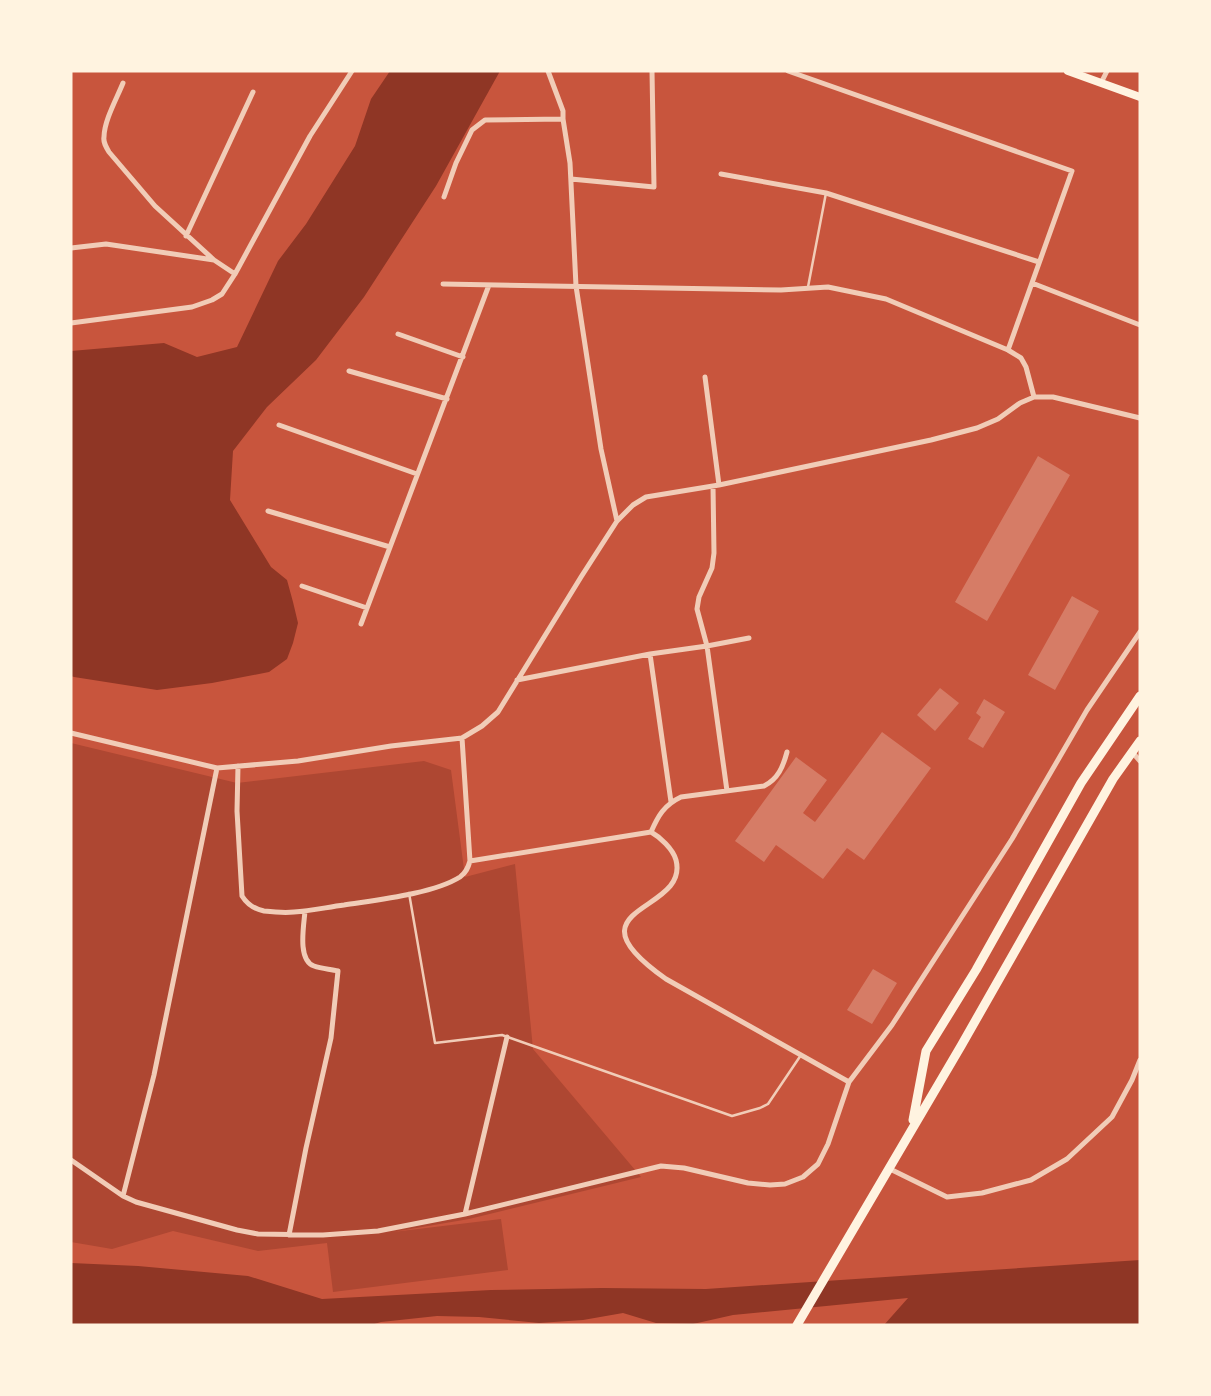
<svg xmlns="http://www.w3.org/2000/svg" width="1211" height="1396" viewBox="0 0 1211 1396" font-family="'Open Sans',sans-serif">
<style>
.green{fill:#ae4732}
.water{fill:#8f3625}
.building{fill:#d67c66}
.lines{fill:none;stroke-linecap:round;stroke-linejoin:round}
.service{stroke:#f1ccb7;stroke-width:2.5}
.minor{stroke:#f1ccb7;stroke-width:5}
.secondary{stroke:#fff3e0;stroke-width:8}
.trunk{stroke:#fff3e0;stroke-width:9}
</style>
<rect width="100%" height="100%" fill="#c8553d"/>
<path class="green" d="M71 743 237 783 424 761 451 770 465 877 515 864 533 1049 641 1177 469 1219 393 1232 501 1219 508 1270 333 1292 327 1243 258 1251 173 1231 112 1249 71 1242Z"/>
<path class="water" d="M390 71H500L436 186 364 297 316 360 267 407 233 451 230 500 271 567 287 580 293 602 298 623 293 643 287 659 269 672 212 683 157 690 74 677 71 676V351L164 343 197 357 237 347 278 261 306 224 355 146 371 99Z
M1140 1260V1325H884L908 1298 733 1315 693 1324 656 1323 623 1313 583 1320 539 1323 479 1317 437 1316 381 1322 371 1325H71V1263L138 1266 248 1276 322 1299 491 1290 602 1288 706 1289Z"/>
<path class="building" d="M1038 456 1070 475 987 621 955 602Z
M1072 596 1099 611 1055 690 1028 675Z
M940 688 959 703 935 731 917 715Z
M984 699 1005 712 983 748 968 739 981 717 976 713Z
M882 732 931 768 864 860 847 848 823 879 776 845 764 862 735 841 796 757 827 780 803 813 815 822Z
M873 969 897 983 872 1024 847 1010Z"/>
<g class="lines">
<path class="service" d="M808 287 826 193
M409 893 435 1043 502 1035 732 1116 760 1108 768 1104 801 1055"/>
<path class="minor" d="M548 71 563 111V119L570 163 576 286 601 449 617 521
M788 71 1072 171 1008 350
M123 83C117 98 104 121 104 137 103 142 106 147 109 152L155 206 214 260
M1101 83 1107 71
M721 174 826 193 1039 262
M571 179 654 187 652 71
M444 197 456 163 472 130 485 120 563 119
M186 236 253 92
M71 248 106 244 214 260 235 274
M1032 283 1140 325
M443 284 781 290 828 287 886 299 1008 350 1021 358 1026 367 1034 397
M71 323 192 307 212 300 222 294 235 274 310 136 352 71
M398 334 463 357
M349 371 447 399
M705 377 719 485
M279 425 417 474
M713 486 714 553 712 568 699 597 697 609 707 646 727 791
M268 511 390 547
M302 586 367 608
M361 624 489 285
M650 654 671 802
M517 680 650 654 707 646 749 638
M71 733 217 768 298 761 391 746 462 738 482 726 498 712 581 577 617 521 633 505 646 497 719 485 931 440 977 428 998 419 1020 403 1034 397H1053L1140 418
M462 738 470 861 651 832C660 837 673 849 676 860 690 914 561 905 666 979L849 1082
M1132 752 1140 761
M238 766 237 811 242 896C247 904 254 909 264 911 273 912 285 913 294 912 311 911 328 907 344 905 376 900 433 894 460 877 466 873 468 868 470 861
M651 832C658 816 664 805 681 797L764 786C778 779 783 767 787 752
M71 1160 123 1196 136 1202 237 1230 258 1234 323 1235 378 1231 465 1214 507 1037
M888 1168 947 1197 982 1193 1031 1180 1067 1159 1112 1117 1132 1080 1140 1060
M123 1196 154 1075 217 768
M465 1214 661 1166 684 1168 748 1183 770 1185 785 1184 803 1177 818 1164 828 1144 849 1082 892 1025 1012 839 1087 710 1140 632
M289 1235 306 1148 331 1038 338 971C331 969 322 969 314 966 297 960 304 925 305 911"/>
<path class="secondary" d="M1068 71 1140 97"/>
<path class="trunk" d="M913 1120 926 1051 976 970 1081 783 1140 696
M797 1325 961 1046 1113 779 1140 741"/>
</g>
<rect width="1211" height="1396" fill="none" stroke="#fff3e0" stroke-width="145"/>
</svg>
